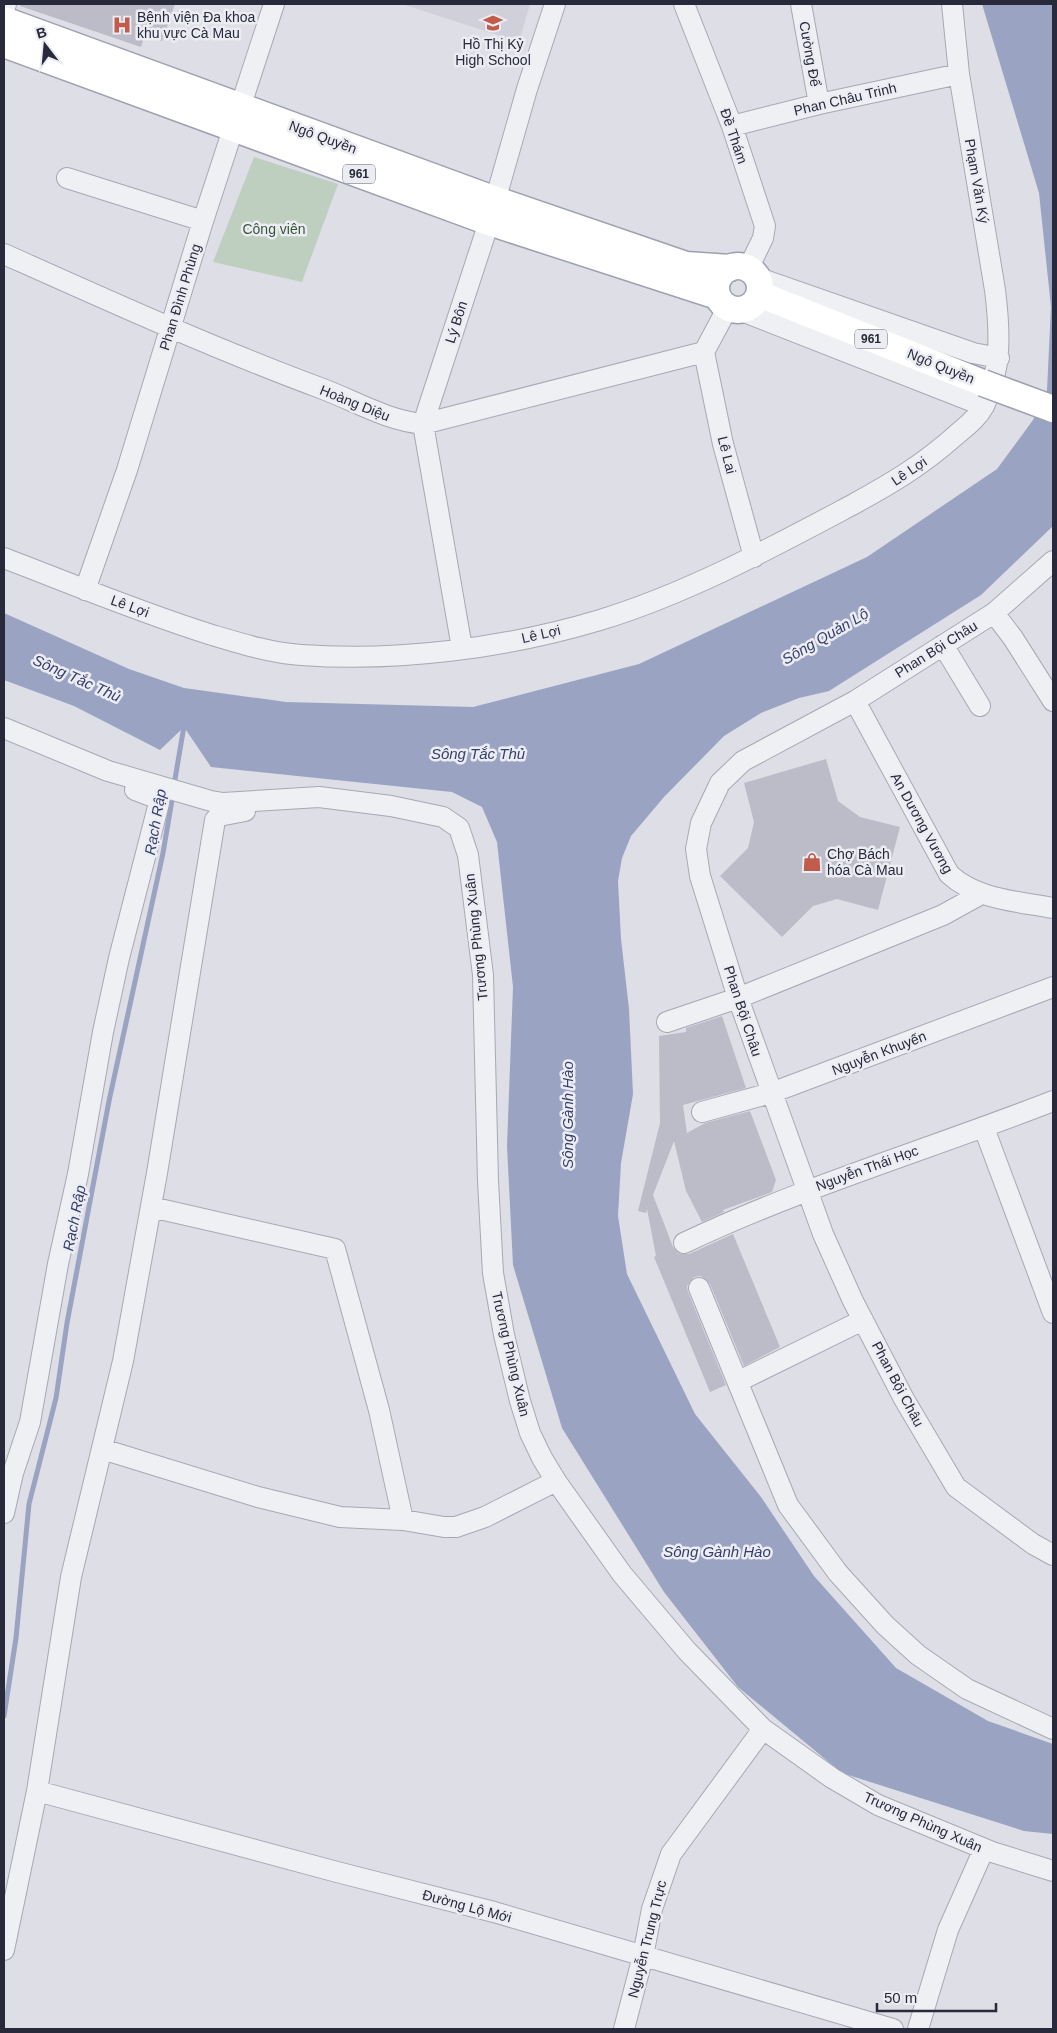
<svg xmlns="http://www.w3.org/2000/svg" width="1057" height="2033" viewBox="0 0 1057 2033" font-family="Arial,sans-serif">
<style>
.built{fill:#cfd0da}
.green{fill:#bfcfbf}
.water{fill:#9ba3c3}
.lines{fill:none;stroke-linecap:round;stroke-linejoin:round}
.stream{stroke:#9ba3c3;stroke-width:5}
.building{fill:#bbbcc8}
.minor-casing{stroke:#a7a8b3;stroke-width:22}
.major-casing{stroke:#9da0b0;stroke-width:29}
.minor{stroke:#eff0f4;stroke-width:20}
.major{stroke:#fff;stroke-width:26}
.major-bridge-casing{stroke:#9da0b0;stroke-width:29;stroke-linecap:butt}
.major-bridge{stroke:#fff;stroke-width:26}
.labels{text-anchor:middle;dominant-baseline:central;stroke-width:5;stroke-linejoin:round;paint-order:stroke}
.shield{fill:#ecedf3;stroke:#636472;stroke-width:1}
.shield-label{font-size:12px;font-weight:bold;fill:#28293b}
.poi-label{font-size:14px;fill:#28293b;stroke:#ecedf3;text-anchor:start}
.street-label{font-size:14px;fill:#28293b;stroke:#ecedf3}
.park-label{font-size:14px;fill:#365539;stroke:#ecedf3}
.water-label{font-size:15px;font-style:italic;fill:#363e6b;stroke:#ecedf3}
</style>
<rect width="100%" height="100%" fill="#dddee6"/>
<path class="built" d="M402 4H530L519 42Z"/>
<path class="green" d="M254 157 338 184 302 282 213 262Z"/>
<path class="water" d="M982 4H1053V526L981 595 829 691 799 698 761 713 724 736 664 797 631 836 622 858 618 881 621 939 629 1009 633 1094 621 1163 618 1216 627 1274 695 1414 761 1497 814 1576 896 1668 988 1721 1053 1744V1834L1024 1831 842 1773 738 1687 664 1592 562 1428 513 1265 507 1146 513 987 497 842 482 807 452 792 211 767 184 727 160 750 74 706 4 680V613L129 669 184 688 286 702 473 707 639 664 867 557 997 469 1033 420 1047 390 1051 307 1039 193Z"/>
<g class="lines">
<path class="stream" d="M174 785 184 726
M4 1716 16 1638 29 1504 56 1398 67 1323 109 1101 163 853 173 794"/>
</g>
<path class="building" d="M20 4H175L162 41 145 35 141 47 20 6Z
M826 759 838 801 860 817 900 827 878 910 837 899 813 906 782 937 720 876 748 848 754 822 744 783Z
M722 1016 746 1088 683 1105 687 1133 705 1123 750 1111 776 1180 772 1192 723 1210 724 1212 702 1222 686 1191 674 1141 653 1195 673 1247 678 1253 689 1254 733 1234 780 1347 744 1366 710 1284 701 1276 694 1277 687 1286 688 1292 726 1385 710 1392 654 1257 656 1256 647 1209 646 1213 638 1211 660 1123 659 1036 686 1032V1028Z"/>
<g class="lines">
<g class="minor-casing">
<path id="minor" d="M684 4 732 126 765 226 763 238 748 269
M801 4 819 104
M4 11 6 4
M732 126 819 104 959 74
M67 178 203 221
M4 254C109 301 215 349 323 389 357 402 386 420 423 424L704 352 728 307
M756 277 973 353 999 358
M739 310 984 406
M704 352 723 444 754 557
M4 558C72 584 139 612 209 634 239 643 270 653 301 655 398 662 507 648 600 620 688 593 771 548 852 505 892 483 921 466 955 436 965 427 977 419 984 406 1002 370 1000 330 995 290L959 74 952 4
M1053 561 994 613 855 701 743 761 720 783 701 823 696 849 700 876 738 998 823 1234 853 1301 904 1399 956 1487 1033 1544 1053 1555
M85 590 127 470 203 221 274 4
M994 613 1013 638 1053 701
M943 645 980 706
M462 648 423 424 489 222 527 89 555 4
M855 701 949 874C977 900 1017 901 1053 908
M4 728 108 771 211 801 223 803 319 797 391 806 443 817 459 828 468 855 483 975 488 1181 493 1273 504 1335 520 1401 530 1433 542 1458 556 1481 622 1574 687 1651 763 1729 832 1778 878 1805 992 1852 1053 1871
M667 1022 738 998 943 915 981 894
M702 1112 771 1093 1053 987
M984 1128 1053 1313
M151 1207 335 1249 379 1410 403 1520
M684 1243C804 1186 930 1149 1053 1101
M699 1288 788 1505 838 1573 885 1625 918 1655 967 1689 1053 1729
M739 1381 863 1320
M102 1449 258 1497 340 1517 403 1520 444 1527H456L485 1517 556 1481
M4 1513 13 1473 30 1422 58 1264 78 1174 103 1032 119 958 159 803 156 798 135 790
M37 1791 337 1872 494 1912 893 2029
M4 1950 37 1791 71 1577 123 1361 157 1173 215 820 219 816 245 811
M624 2029 643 1956 652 1909 671 1854 763 1729
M918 2029 948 1930 984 1849"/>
</g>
<g class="major-casing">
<path id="major" d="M4 20 496 200 686 265 730 268
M4 44 489 222 717 296
M716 288a22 22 0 1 1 44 0a22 22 0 1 1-44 0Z
M759 294 983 383"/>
</g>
<use href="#minor" class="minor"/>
<use href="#major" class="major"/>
<g class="major-bridge-casing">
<path id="major-bridge" d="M983 383 1053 409"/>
</g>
<use href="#major-bridge" class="major-bridge"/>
</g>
<defs>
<g id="school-bare" transform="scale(1.5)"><path d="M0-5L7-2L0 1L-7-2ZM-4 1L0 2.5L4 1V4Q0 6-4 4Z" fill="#c15b4b" stroke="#ecedf3" stroke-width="2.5" paint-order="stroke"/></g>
<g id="hospital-bare" transform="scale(1.5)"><path d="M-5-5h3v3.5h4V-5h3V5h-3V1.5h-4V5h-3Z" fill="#c15b4b" stroke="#ecedf3" stroke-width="2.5" paint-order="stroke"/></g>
<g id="shop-bare" transform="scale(1.5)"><path d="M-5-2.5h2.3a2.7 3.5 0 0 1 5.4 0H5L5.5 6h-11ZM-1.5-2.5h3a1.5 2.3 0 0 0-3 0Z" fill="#c15b4b" stroke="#ecedf3" stroke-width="2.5" paint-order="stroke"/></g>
</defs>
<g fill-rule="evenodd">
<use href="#school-bare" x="493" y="23"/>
<use href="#hospital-bare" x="122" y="25"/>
<use href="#shop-bare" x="812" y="862"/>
</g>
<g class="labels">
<g class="shield">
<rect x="343" y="164.5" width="32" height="19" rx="4"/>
<rect x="855" y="329.5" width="32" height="19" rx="4"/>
</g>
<g class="shield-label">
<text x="359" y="174">961</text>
<text x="871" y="339">961</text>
</g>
<g class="poi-label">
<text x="137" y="17">Bệnh viện Đa khoa<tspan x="137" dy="16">khu vực Cà Mau</tspan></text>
<text x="493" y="44" text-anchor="middle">Hồ Thị Kỷ<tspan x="493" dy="16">High School</tspan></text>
<text x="827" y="854">Chợ Bách<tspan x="827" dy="16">hóa Cà Mau</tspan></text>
</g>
<g class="street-label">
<text transform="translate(810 54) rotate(80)">Cường Để</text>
<text transform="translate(845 99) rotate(-13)">Phan Châu Trinh</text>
<text transform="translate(734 136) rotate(71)">Đề Thám</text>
<text transform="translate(323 137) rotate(20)">Ngô Quyền</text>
<text transform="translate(977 181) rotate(80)">Phạm Văn Ký</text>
<text transform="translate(180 297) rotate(-73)">Phan Đình Phùng</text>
<text transform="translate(456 322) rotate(-72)">Lý Bôn</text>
<text transform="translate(941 366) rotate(22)">Ngô Quyền</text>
<text transform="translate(355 403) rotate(22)">Hoàng Diệu</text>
<text transform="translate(727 455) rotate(76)">Lê Lai</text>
<text transform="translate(909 471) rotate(-34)">Lê Lợi</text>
<text transform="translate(130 606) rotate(20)">Lê Lợi</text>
<text transform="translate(541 634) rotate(-13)">Lê Lợi</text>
<text transform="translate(936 649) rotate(-32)">Phan Bội Châu</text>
<text transform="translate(922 823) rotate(61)">An Dương Vương</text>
<text transform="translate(476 937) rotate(-96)">Trương Phùng Xuân</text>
<text transform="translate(743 1011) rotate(72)">Phan Bội Châu</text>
<text transform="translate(879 1053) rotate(-21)">Nguyễn Khuyến</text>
<text transform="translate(867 1168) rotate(-20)">Nguyễn Thái Học</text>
<text transform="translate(511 1354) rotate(77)">Trương Phùng Xuân</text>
<text transform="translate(898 1384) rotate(62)">Phan Bội Châu</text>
<text transform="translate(923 1822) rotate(24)">Trương Phùng Xuân</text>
<text transform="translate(467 1906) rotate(15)">Đường Lộ Mới</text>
<text transform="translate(647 1939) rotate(-76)">Nguyễn Trung Trực</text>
</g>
<g class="park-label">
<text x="274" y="229">Công viên</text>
</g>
<g class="water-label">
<text transform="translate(825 636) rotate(-30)">Sông Quản Lộ</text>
<text transform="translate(77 678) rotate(24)">Sông Tắc Thủ</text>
<text x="478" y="753">Sông Tắc Thủ</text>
<text transform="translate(155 822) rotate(-80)">Rạch Rập</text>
<text transform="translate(567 1115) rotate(-90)">Sông Gành Hào</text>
<text transform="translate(74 1218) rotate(-79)">Rạch Rập</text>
<text x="717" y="1551">Sông Gành Hào</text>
</g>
</g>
<rect width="1057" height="2033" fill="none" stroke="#28293b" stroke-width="10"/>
<g transform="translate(45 45) rotate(344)" stroke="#ecedf3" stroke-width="4" paint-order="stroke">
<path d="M0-4L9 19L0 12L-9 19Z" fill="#28293b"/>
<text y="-8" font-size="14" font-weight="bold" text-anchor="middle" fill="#28293b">B</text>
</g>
<path d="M877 2003v8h119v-8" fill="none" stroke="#28293b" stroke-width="2.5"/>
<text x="884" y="2003" font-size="15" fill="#28293b" stroke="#ecedf3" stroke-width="4" paint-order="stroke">50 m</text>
</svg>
